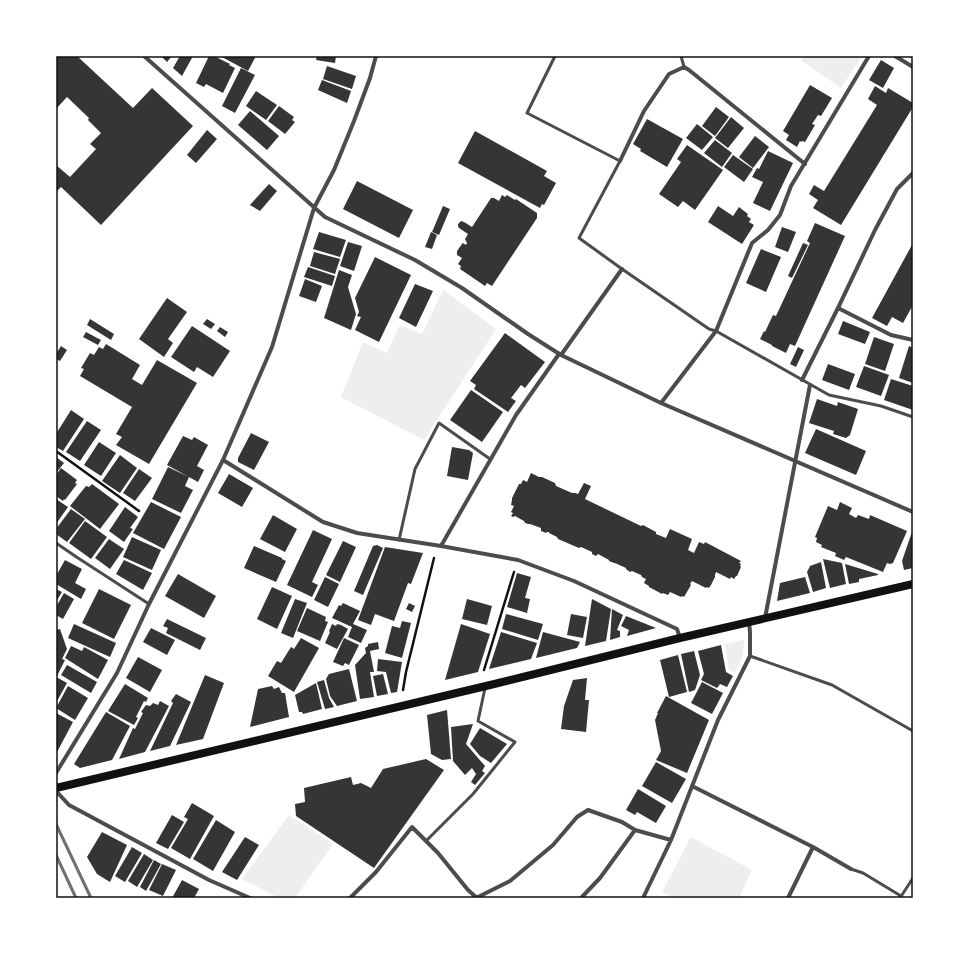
<svg xmlns="http://www.w3.org/2000/svg" width="969" height="954" viewBox="0 0 969 954" font-family="Ubuntu,sans-serif">
<style>
.green{fill:#eee}
.building{fill:#353535}
.lines{fill:none;stroke-linecap:round;stroke-linejoin:round}
.path{stroke:#111;stroke-width:2.5}
.service{stroke:#4c4c4c;stroke-width:3}
.minor{stroke:#4c4c4c;stroke-width:4}
.secondary{stroke:#111;stroke-width:8}
.rail{stroke:#707070;stroke-width:3}
.neatline{fill:none;stroke:#111;stroke-width:1.5}
</style>
<rect width="100%" height="100%" fill="#fff"/>
<path class="green" d="M804 56H862L841 88 801 60Z
M443 290 496 329 424 440 341 397 363 342 387 353 400 325 422 334Z
M744 640 743 655 735 673 729 670 725 644Z
M289 815 333 844 295 898H279L242 879Z
M691 837 752 870 739 898H674L662 892Z"/>
<path class="building" d="M56 56H77L133 108 152 88 193 126 101 225 61 187 56 192V165L70 177 96 149 90 144 101 133 88 120 89 118 67 97 56 109Z
M161 56H172L167 62Z
M180 56H193L182 76 173 68Z
M209 56H214L230 64 229 65 235 68 223 93 206 84 204 87 196 83Z
M220 56H256L248 71Z
M317 56H336L335 63 316 60Z
M881 60 894 68 883 88 869 80Z
M327 66 356 76 352 89 323 79Z
M241 68 255 75 235 113 222 106Z
M322 80 351 91 347 103 318 90Z
M810 85 832 98 821 116 818 115 812 124 815 125 805 142 802 141 801 142 800 141 797 147 786 140 789 135 783 131Z
M875 86 886 93 888 88 913 103V107L841 225 813 208 818 200 809 194 814 185 824 191 877 105 868 99Z
M256 91 277 105 266 120 246 106Z
M279 106 294 117 292 120 295 122 285 134 268 121Z
M716 107 729 117 715 136 702 126Z
M250 111 279 136 267 150 238 125Z
M731 117 744 128 728 148 715 138Z
M647 119 683 139 667 167 640 151 641 149 633 144Z
M697 124 713 137 702 150 686 138Z
M207 130 217 139 196 163 187 155Z
M475 131 547 171 544 176 556 183 544 205 542 204 540 208 458 163Z
M755 136 769 147 753 168 739 157Z
M715 140 732 153 722 167 704 153Z
M687 145 723 170 695 210 683 201 678 207 659 194 681 162 677 159Z
M768 151 793 163 770 211 753 203 763 182 752 177 757 168 759 169Z
M733 155 753 169 744 182 724 167Z
M357 181 413 210 399 238 343 209Z
M269 184 277 191 260 211 250 205Z
M502 195 505 197 507 195 515 200 516 199 537 213V218L492 286 487 283 485 286 460 269 461 266 458 264 462 258 457 255V251L462 244 463 243 466 245 467 243 465 239 468 234 459 228 458 226V224L461 221 464 222 472 227 491 198H494L499 201Z
M443 206 450 209 439 235 432 232Z
M718 206 733 216 739 207 748 214 747 216 751 219 749 222 754 225 742 244 708 222Z
M815 223 845 236 795 346 790 344 786 353 772 346V345L760 339 764 331 765 332 773 315 776 316 810 243 807 241Z
M782 227 796 232 788 252 775 247Z
M319 232 346 240 340 257 313 249Z
M431 232 437 235 432 249 425 247Z
M348 242 362 246 354 271 340 266Z
M803 243 808 245 792 278 788 276Z
M913 243V305L903 323 892 317 887 326 872 318Z
M761 249 781 257 766 292 746 283Z
M314 252 340 259 335 274 310 266Z
M375 257 411 275 379 342 355 330 361 317 357 316 359 312 355 298Z
M308 267 335 276 332 286 304 277Z
M339 270 352 275 348 287 356 314 351 330 324 318Z
M305 279 322 286 316 302 299 296Z
M415 284 433 291 416 327 399 318Z
M167 298 187 312 168 339 173 343 164 357 139 339Z
M90 319 114 334 111 340 87 325Z
M207 319 215 324 211 329 203 324Z
M843 321 870 332 865 344 838 334Z
M192 326 230 351 213 377 197 367 194 372 171 357Z
M220 327 228 332 225 337 217 331Z
M86 332 101 340 98 345 83 337Z
M505 333 545 362 525 388 521 385 511 398 516 401 508 412 474 389 476 385 470 381Z
M874 337 894 344 885 371 865 364Z
M106 344 140 365 132 379 142 385 157 360 197 383 149 464 116 445 122 437 116 434 132 407 80 376 84 369 81 368 90 353 94 355 99 347 103 349Z
M61 346 67 350 60 361 56 359V354Z
M909 346 913 348V383L899 378Z
M798 347 804 350 796 367 790 364Z
M828 364 855 374 849 390 822 380Z
M864 366 889 375 881 396 856 387Z
M891 379 913 386V410L884 400Z
M471 390 503 412 482 442 450 420Z
M817 399 837 406 838 402 858 409 850 435 846 438 833 434 834 431 809 423Z
M71 410 84 419 63 451 56 447V434Z
M87 421 101 430 80 461 66 452Z
M816 429 866 451 856 475 805 453Z
M251 433 269 442 254 470 238 462V458Z
M183 436 192 440 194 437 208 445 197 466 204 470 198 482 167 465Z
M99 442 116 453 101 476 84 465Z
M452 447 469 450 473 453 468 480 447 476Z
M120 455 137 468 120 493 102 481Z
M56 457 64 463 56 473Z
M168 467 189 477 185 486 193 490 181 513 152 499Z
M61 468 77 480 75 483 77 484 65 500 64 499 63 501 56 496V475Z
M139 469 152 478 135 501 123 493Z
M531 473 539 477H542L555 483 556 486 572 493H575L578 494 584 483 591 486 585 499 641 526 643 525 656 532V534L666 538 670 529 692 539 688 550 694 553 699 542 704 544 705 542 741 561 739 563 741 564 740 566 741 567 737 576H736L734 579 731 577 730 579 716 572 715 575V577L711 585 709 588 707 587 706 588 692 581 690 584 691 585 684 597 682 596 681 597 670 592 668 595 663 593 662 594 649 587V586L644 583 646 579 642 577 641 575 632 571 630 572 626 569V568L615 563H614L609 561V560L598 554 596 556 592 554V552L581 547 579 548 558 539 557 537 549 533V532H547L546 533 541 531V528L530 524H528L525 523 524 521 515 516 513 517 511 516 513 513 511 512 514 506 511 505 512 500V498L519 484H521L523 480 527 482Z
M229 474 253 488 242 507 218 493Z
M92 484 119 504 100 529 70 506 86 486 89 487Z
M56 499 68 507 56 524Z
M151 502 181 517 164 549 133 533Z
M840 502 852 508 849 514 856 518 858 515 869 519 870 515 907 531 893 563 890 564 887 563 883 572 846 557 844 560 835 556 836 553 821 547 822 545 816 542 817 538 815 537 828 506 837 510Z
M125 507 138 517 130 528 133 529 124 542 109 531Z
M71 509 85 519 67 542 56 534V529Z
M273 515 297 529 285 552 260 539Z
M85 521 107 537 91 559 69 543Z
M913 529V568L904 570 902 561Z
M313 530 332 539 312 582 318 585 312 597 287 585Z
M132 537 161 550 152 570 123 557Z
M109 539 124 549 110 569 95 558Z
M343 541 356 547 340 582 326 575Z
M377 545 383 548 363 595 354 591 373 546Z
M254 546 282 558V559L286 561 276 582 244 568Z
M385 547 423 553 411 584 408 583 394 621 375 614 371 625 358 620Z
M823 559 842 563 846 584 830 588Z
M65 560 82 569 75 583 86 589 81 599 56 584V576Z
M124 560 152 573 143 590 116 574Z
M821 562 826 588 813 592 807 572 810 566Z
M845 564 878 574V575L859 579V582L849 584Z
M517 573 531 577 525 598 530 599 527 613 507 607Z
M178 574 216 596 204 618 165 596Z
M325 577 339 584 328 607 314 600Z
M805 577 810 593 777 601 780 583Z
M272 587 292 596 277 629 257 619Z
M56 589 62 592 56 602Z
M99 589 131 605 114 639 82 623Z
M64 593 74 599 63 619 56 615V607Z
M295 599 307 603 293 638 281 633Z
M467 599 492 606 487 625 462 619Z
M592 599 611 609 606 641 585 646Z
M343 603 360 611 353 624 367 630 361 643 348 637 352 627 332 618 339 605 341 606Z
M409 603 415 606 412 612 406 609Z
M307 608 326 617 325 621 328 622 320 641 297 631Z
M612 609 623 615 617 630 620 631V637L610 640Z
M506 614 543 624 538 640 502 629Z
M571 614 587 617 583 638 567 635Z
M626 616 656 628 627 636 629 630 621 626Z
M167 619 206 638 200 650 166 633 168 628 163 626Z
M402 621 411 623 402 658 385 653 392 626 400 628Z
M74 624 116 643 110 657 68 638Z
M332 624 336 626 337 624 341 625 348 629 337 649 325 643 330 632 329 631Z
M461 624 490 634 478 672 445 680Z
M151 628 175 640 167 655 143 642Z
M60 629 67 649 62 659 65 660 56 678V630Z
M501 632 537 643 531 659 489 669Z
M543 632 580 642 577 648 536 658Z
M301 638 319 648 294 692 268 676 277 661 281 663 291 647 294 649Z
M344 638 359 645 349 665 345 663 343 666 333 662Z
M378 642 379 649 370 651 374 672H370L374 697 360 699 355 665 366 653 365 648 368 646V644Z
M721 645 726 672 733 676 727 687 720 684 717 688 701 680 704 674 698 651Z
M71 646 82 651 84 647 108 660 98 679 65 658Z
M694 651 700 675 695 690 689 692 681 654Z
M678 655 687 692 669 697 660 660Z
M138 657 162 670 150 692 126 678Z
M378 659 402 662 397 692 391 693 386 672 377 671Z
M67 665 97 682 91 693 61 675Z
M349 669 357 701 337 706 330 696 326 679 329 674Z
M383 674 388 694 377 696 373 676Z
M205 675 224 683 203 739 176 745Z
M58 678 67 683 56 703V679Z
M587 678 585 700H589L586 732 561 729 564 706 573 680Z
M324 680 329 698 334 707 325 709 317 682Z
M702 682 723 693 712 714 691 703Z
M316 683 322 709 303 714 302 712H299L295 695Z
M125 684 148 698 146 702 144 701 136 717 138 718 134 725 108 711Z
M68 686 88 698 75 720 56 708Z
M272 686 274 689 279 687 282 693H285L289 717 250 727 258 689Z
M176 694 191 702 170 746 150 751 173 703 171 701Z
M666 696 709 720 687 773 656 760 661 751 655 720 658 713H657Z
M160 701 169 706 145 752 119 759 133 728 135 729 143 713 141 712 146 705 150 706 153 703 158 705Z
M447 710 451 759 442 760 431 754 427 715Z
M106 712 130 726 112 760 80 768 74 764Z
M56 713 73 722 57 752 56 751Z
M473 724 466 744 485 766 482 771 485 773 475 785 471 782 476 774 472 768 465 775 453 761 451 727Z
M480 728 507 744 491 763 480 756 470 744Z
M426 759 444 770 374 868 296 816 295 804 305 802 304 788 351 777 353 785 361 783 371 788 383 769Z
M656 762 686 779 672 803 642 786Z
M638 789 666 806 656 823 637 812 635 815 626 810Z
M192 803 214 816 190 859 171 848 188 819 184 817Z
M172 815 184 822 168 849 156 843Z
M216 820 235 832 213 871 193 859Z
M102 832 127 845 110 882 97 874 87 857Z
M245 837 259 845 237 880 222 872Z
M132 847 142 853 125 882 115 876Z
M144 854 153 860 137 887 128 881Z
M154 860 161 864 146 891 140 887Z
M162 864 176 870 163 896 149 890Z
M182 880 199 889 194 898H172Z"/>
<g class="lines">
<path class="path" d="M56 451 139 511
M484 670 514 572
M403 690 406 672 434 558"/>
<path class="service" d="M555 56 527 113 620 161 579 238 622 269 709 329 716 331 829 395 881 406 913 417
M681 56 684 67
M399 540 415 469 439 423 490 459
M56 543 78 558 149 604
M750 656 832 685 913 731
M426 841 473 794 515 742 478 721 485 688
M851 869 863 873 901 896
M900 898 913 878"/>
<path class="minor" d="M144 56 325 217 415 260 462 288 528 334 561 355 661 403 913 512
M895 56 913 67
M620 161 644 111 669 74 684 67 689 70 805 164
M838 308 891 335 913 340
M561 355 622 269
M802 380 838 308 875 230 897 189 913 173
M661 403 716 331 752 243 768 230 780 215 791 186 869 56
M223 460 323 522 357 533 441 546 518 560 574 581 677 629 680 638
M441 546 516 415 559 354
M765 618 810 385
M56 773 117 673 149 604 223 460 272 347 314 208 334 170 354 121 370 78 376 56
M692 786 813 847 851 869
M56 791 69 805 209 880 250 898
M350 898 376 872 412 827 438 853 468 890 477 898
M476 898 510 881 553 845 577 817 588 810 622 822 635 830 671 840
M581 898 600 878 635 830
M643 898 671 840 718 720 750 656V632L749 622
M788 898 813 847"/>
<path class="secondary" d="M56 788 486 686 680 638 913 584"/>
<path class="rail" d="M56 824 91 898
M56 855 76 898"/>
</g>
<rect width="969" height="954" fill="none" stroke="#ffffff" stroke-width="114"/>
<rect x="57" y="57" width="855" height="840" class="neatline"/>
</svg>
